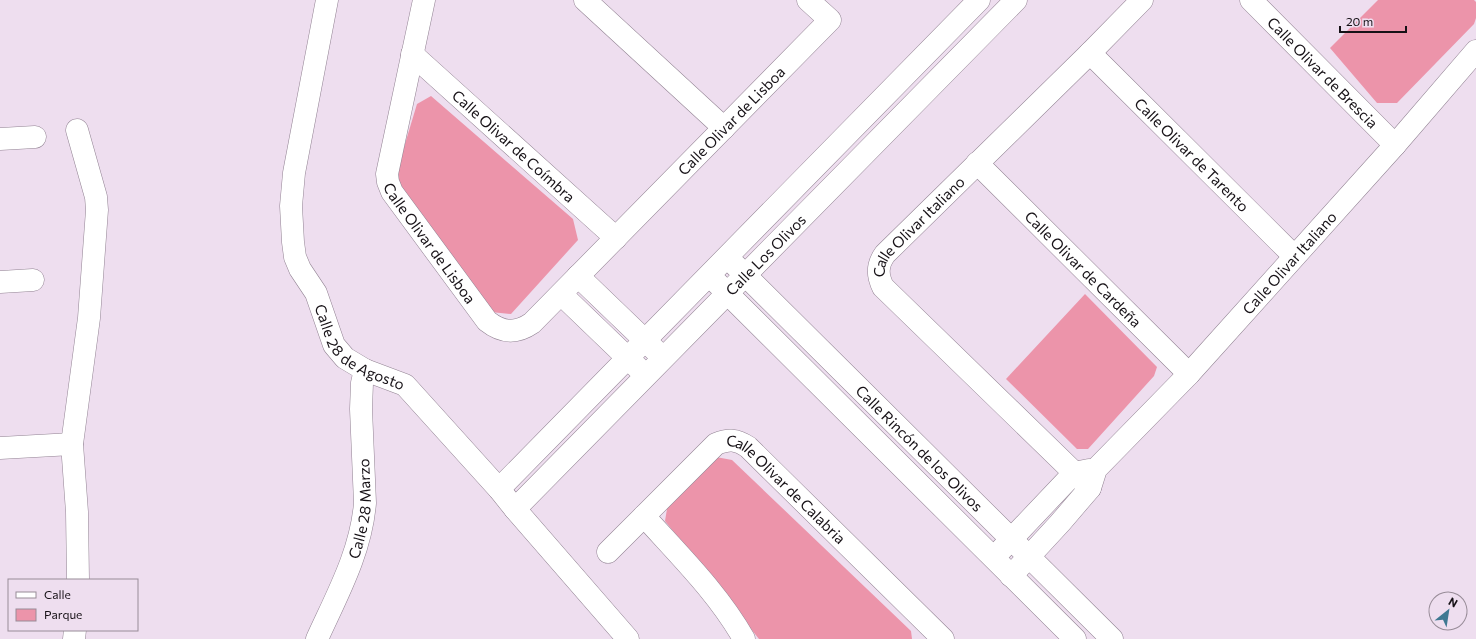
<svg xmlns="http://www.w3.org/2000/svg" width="1476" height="639" viewBox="0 0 1476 639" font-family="Commissioner,sans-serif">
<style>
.green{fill:#ec94aa}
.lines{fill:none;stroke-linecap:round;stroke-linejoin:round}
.minor-casing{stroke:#928393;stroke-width:23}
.minor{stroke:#fff;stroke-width:22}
.labels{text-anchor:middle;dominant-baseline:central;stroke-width:4;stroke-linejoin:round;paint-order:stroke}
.street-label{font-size:15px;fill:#161116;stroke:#eedeef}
</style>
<rect width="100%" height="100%" fill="#eedeef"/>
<path class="green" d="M1378 0H1474L1476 2V18L1474 24 1397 103H1377L1330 48Z
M431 96 573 219 578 240 511 314 491 312 399 185 398 167 417 104Z
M1085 294 1157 367 1154 376 1088 449H1077L1006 379Z
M716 457 732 460 911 631 912 639H759L665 521 668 503Z"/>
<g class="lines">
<g class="minor-casing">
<g id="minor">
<path id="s1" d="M327 0 294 173 291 206 293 242 295 257 300 269 316 293 334 345 345 358 365 370 405 385 499 489 515 509 628 639"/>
<path id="s2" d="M424 0 387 174 388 182 392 192 487 321C502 333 516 334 532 323L830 20 808 0"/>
<path d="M585 0 724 128"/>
<path id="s3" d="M1251 0 1395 145"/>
<path id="s4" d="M1090 53 1294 256"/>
<path id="s5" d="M412 54 616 238"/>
<path d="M77 130 96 197 97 210 89 318 72 444 77 512 78 580"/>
<path d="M0 139 35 137"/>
<path id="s6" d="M977 163 1189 374"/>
<path id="s7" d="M735 265 1112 639"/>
<path d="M578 276 655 350"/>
<path d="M0 282 33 280"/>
<path d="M717 283 1075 639"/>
<path d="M561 294 638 368"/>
<path d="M0 448 72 444"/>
<path id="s8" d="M1090 488 883 287C877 275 877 265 885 254L1090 53 1142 0"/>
<path d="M499 489 979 0"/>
<path id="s9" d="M515 509 1016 0"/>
<path d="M644 516C679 555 718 593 744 639"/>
<path d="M1001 550 1074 473 1089 470"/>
<path id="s10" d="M608 552 716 444C729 439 736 439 748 447L943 639"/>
<path id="s11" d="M1011 576 1060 523 1090 488 1096 469 1189 374 1395 145 1476 51"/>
<path d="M74 639 75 630"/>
<path id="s12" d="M317 639C337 595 361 552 365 503L361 409 362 383 365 370"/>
</g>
</g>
<use href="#minor" class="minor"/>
</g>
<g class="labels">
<g class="street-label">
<text stroke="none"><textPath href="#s3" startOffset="102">Calle Olivar de Brescia</textPath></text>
<text stroke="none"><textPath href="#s2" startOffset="690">Calle Olivar de Lisboa</textPath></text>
<text stroke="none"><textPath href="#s5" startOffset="137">Calle Olivar de Coímbra</textPath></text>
<text stroke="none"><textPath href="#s4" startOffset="144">Calle Olivar de Tarento</textPath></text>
<text stroke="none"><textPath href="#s8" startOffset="365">Calle Olivar Italiano</textPath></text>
<text stroke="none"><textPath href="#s2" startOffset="260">Calle Olivar de Lisboa</textPath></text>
<text stroke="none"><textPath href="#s9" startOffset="357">Calle Los Olivos</textPath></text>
<text stroke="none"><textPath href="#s11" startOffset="421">Calle Olivar Italiano</textPath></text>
<text stroke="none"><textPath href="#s6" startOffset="150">Calle Olivar de Cardeña</textPath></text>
<text stroke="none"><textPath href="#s1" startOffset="377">Calle 28 de Agosto</textPath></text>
<text stroke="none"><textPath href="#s7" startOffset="260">Calle Rincón de los Olivos</textPath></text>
<text stroke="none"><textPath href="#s10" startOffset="242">Calle Olivar de Calabria</textPath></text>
<text stroke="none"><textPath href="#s12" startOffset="139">Calle 28 Marzo</textPath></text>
</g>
</g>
<rect x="8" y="579" width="130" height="52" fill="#eedeef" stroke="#988c98"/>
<rect x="16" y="592" width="20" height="6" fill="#ffffff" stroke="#988c98"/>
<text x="44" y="599" font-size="12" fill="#161116">Calle</text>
<rect x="16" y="609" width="20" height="12" fill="#ec94aa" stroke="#988c98"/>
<text x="44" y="619" font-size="12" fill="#161116">Parque</text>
<g transform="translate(1448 611) rotate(30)"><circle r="19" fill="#eedeef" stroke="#988c98"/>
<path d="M0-3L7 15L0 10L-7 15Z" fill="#3f7992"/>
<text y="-6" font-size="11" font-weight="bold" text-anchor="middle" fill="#161116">N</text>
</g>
<path d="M1340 26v6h66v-6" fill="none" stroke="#161116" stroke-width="2"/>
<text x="1346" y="26" font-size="12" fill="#161116" stroke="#eedeef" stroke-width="3" paint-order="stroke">20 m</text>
</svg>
